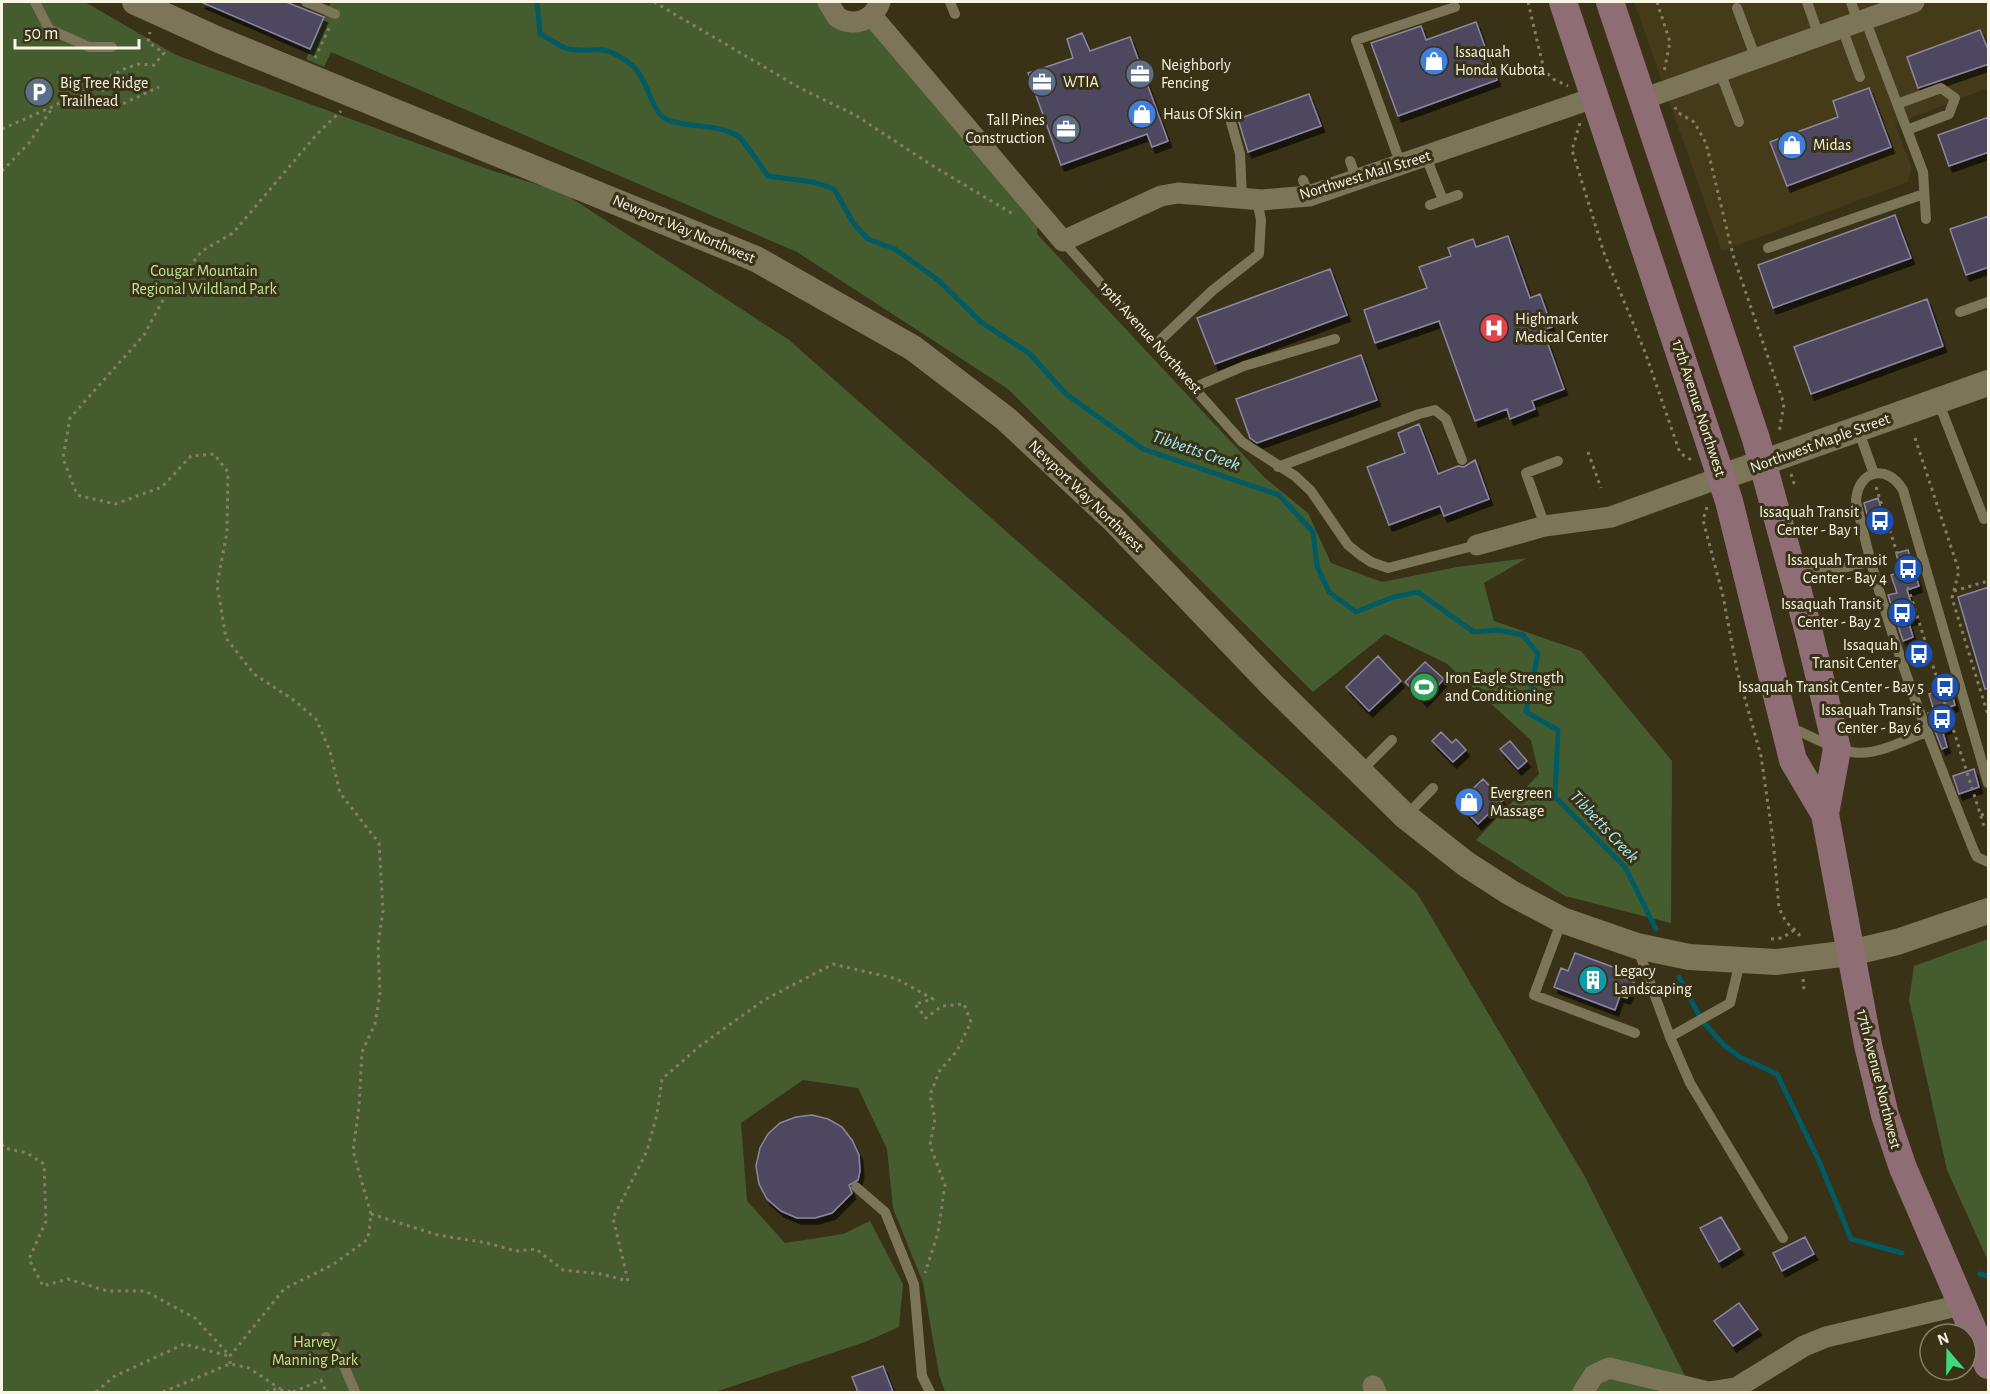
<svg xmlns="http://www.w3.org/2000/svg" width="1990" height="1394" viewBox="0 0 1990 1394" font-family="'Alegreya Sans',sans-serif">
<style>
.built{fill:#453b18}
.green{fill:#455c2e}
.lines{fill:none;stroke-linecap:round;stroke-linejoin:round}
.stream{stroke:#015b65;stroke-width:5}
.building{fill:#4d465f;stroke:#8d86a3;stroke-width:1.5;filter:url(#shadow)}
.path{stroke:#847e67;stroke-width:3;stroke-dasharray:3 4.5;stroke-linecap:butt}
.service{stroke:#7d7558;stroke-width:10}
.minor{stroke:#7d7558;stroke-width:21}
.tertiary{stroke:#7d7558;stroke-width:26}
.secondary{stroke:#8e6d75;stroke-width:28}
.labels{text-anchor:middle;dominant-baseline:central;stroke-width:6;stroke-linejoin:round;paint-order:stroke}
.poi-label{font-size:16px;fill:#f9f5e5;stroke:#393217;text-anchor:start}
.street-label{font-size:16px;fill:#f9f5e5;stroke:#393217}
.park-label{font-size:16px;fill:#bde992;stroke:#393217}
.water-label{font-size:18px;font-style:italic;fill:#a4ecf8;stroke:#393217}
</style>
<defs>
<filter id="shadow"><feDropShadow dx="3.5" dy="6" stdDeviation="0" flood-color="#0009"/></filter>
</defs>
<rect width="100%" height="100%" fill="#393217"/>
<path class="built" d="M1634 2H1988V88L1895 124 1911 166 1908 182 1722 251Z"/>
<path class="green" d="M2 2H85L176 55 490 170 562 192 789 340 1417 893 1584 1175 1693 1392H945L939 1374 923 1283 893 1208 887 1149 858 1088 803 1080 741 1123 747 1201 785 1243 843 1234 870 1221 903 1284 899 1327 865 1342 715 1392H2Z
M331 2H828L830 7 867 19 1038 213 1037 234 1264 477 1308 513 1331 563 1382 582 1457 567 1527 558 1484 583 1494 621 1581 651 1672 761 1671 923 1565 896 1476 840 1539 774 1531 740 1446 663 1385 634 1313 692 1008 389 797 252 331 52 324 67 306 59Z
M1988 939V1261L1947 1170 1909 1000 1914 966Z"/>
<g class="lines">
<path class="stream" d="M537 2 540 34C549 38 560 47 569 49 596 54 601 41 629 63 648 76 650 111 666 119 682 128 717 123 738 136 743 139 762 168 768 176L813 182 834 189 854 224 868 239 895 249 938 280 981 322 1030 354 1066 394 1143 449 1279 495 1313 532 1317 566 1329 592 1356 612 1393 597 1418 592 1474 632 1498 630 1523 635 1538 654 1526 712 1558 730 1555 797 1625 867 1656 929
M1679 977 1702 1021 1724 1045 1740 1057 1777 1074 1819 1161 1851 1239 1902 1253
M1980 1274 1988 1276"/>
</g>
<path class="building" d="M201 2H286L324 17 310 49Z
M1476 22 1497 80 1398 116 1371 43 1421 26 1426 40Z
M1980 30 1989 52V64L1918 88 1907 57Z
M1082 33 1090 51 1130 37 1168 141 1152 147 1147 134 1061 165 1028 73 1073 58 1067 39Z
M1869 88 1891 147 1787 186 1770 142 1838 117 1833 101Z
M1309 94 1321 126 1248 152 1238 119Z
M1989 117V152L1949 166 1938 135Z
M1895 215 1911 258 1773 308 1758 265Z
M1989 216V267L1966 275 1950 229Z
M1508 236 1530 298 1540 294 1552 327 1543 330 1564 389 1532 401 1535 409 1510 419 1507 409 1475 421 1439 321 1375 343 1364 310 1427 288 1419 267 1451 256 1448 248 1473 239 1476 247Z
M1330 269 1347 315 1215 364 1197 318Z
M1927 299 1943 346 1811 394 1794 347Z
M1361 355 1377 400 1257 443 1250 438 1236 399Z
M1419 424 1438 474 1458 466 1464 467 1475 460 1489 499 1444 516 1440 506 1389 525 1367 467 1405 453 1398 433Z
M1878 498 1884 517 1869 522 1864 503Z
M1908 550 1919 586 1907 590 1916 618 1908 620 1913 637 1903 641 1888 595 1897 593 1891 575 1901 572 1896 553Z
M1989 587V688L1985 689 1958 597Z
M1378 656 1401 681 1369 711 1346 687Z
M1425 662 1444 679 1424 701 1405 682Z
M1950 687 1955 705 1944 709 1949 727 1942 729 1947 747 1942 749 1928 713 1934 711 1929 694Z
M1441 732 1452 743 1456 739 1466 750 1453 762 1432 741Z
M1510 741 1527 761 1518 769 1500 749Z
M1974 769 1979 787 1959 794 1953 776Z
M1483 779 1503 800 1478 824 1458 803Z
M1575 953 1629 973 1626 979 1634 982 1627 998 1620 996 1615 1010 1554 987 1561 968 1568 971Z
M812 1115 828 1119 842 1127 852 1140 859 1155 860 1171 858 1180 849 1185 852 1193 832 1213 815 1218H797L781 1211 767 1199 759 1184 756 1166 760 1148 768 1134 780 1123 796 1117Z
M1721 1217 1740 1249 1719 1262 1700 1228Z
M1805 1237 1814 1254 1782 1271 1773 1253Z
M1739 1303 1758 1329 1733 1346 1714 1321Z
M883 1366 893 1392H858L852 1377Z"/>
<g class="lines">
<path class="path" d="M654 2 800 88 855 115 933 166 1013 214
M1528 2 1544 70 1553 79 1568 86
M1657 2 1670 42 1664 72
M315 58 330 26
M99 82 110 102 118 106 159 87
M1675 107 1677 112 1694 122 1706 143 1733 255 1784 404 1779 433
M1580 123 1572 150 1604 253 1645 352 1680 453 1693 461
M2 129 54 106 124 69 138 64 154 65 164 53 148 42 150 32
M2 171 29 143 53 107
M1915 438 1959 571 1952 598 1988 715
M1588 452 1601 488
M1791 474 1795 486
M1876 487 1985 829
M1707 507 1703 520 1723 596 1737 670 1761 756 1773 839 1779 908 1786 922 1799 934V940
M1954 591 1988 581
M1981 815 1988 813
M1771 939 1782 938 1794 930
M1803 979 1804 989
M2 1144 4 1148 27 1153 44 1164 46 1221 29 1259 43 1286 68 1279 107 1291H145L195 1318 230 1356
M371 1214 438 1235 487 1243 516 1251 536 1249 563 1270 601 1274 628 1281
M628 1281 613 1218 647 1151 657 1114 662 1079 700 1046 764 1000 833 964 897 979 933 999 915 1004 926 1018 942 1006 964 1004 971 1022 957 1051 940 1070 930 1095 935 1119 930 1145 945 1185 938 1233 925 1273
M230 1364V1356L284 1289 334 1264 368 1239 371 1214 353 1151 359 1107 362 1052 375 1024 380 994 378 945 383 911 379 843 340 793 330 751 316 719 295 701 254 674 226 638 217 585 227 532 228 472 214 454 191 456 162 487 115 504 77 495 63 458 70 418 144 335 164 298 202 251 233 233 317 134 341 111
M96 1392 113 1377 184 1344 229 1356
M163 1392 230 1364 249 1368 282 1390
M266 1392 276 1389 292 1392
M293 1392 321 1380 326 1392"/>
<path class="service" d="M35 2 49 29 89 47H112
M306 2 335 14
M950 2 955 14
M1807 2 1819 36
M1851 2 1858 22
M1737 8 1756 59
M1865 19 1923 172 1926 219
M1842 28 1860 77
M1720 72 1739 122
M1897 104 1941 88 1955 98 1949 114 1907 130
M1231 122 1240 154 1242 199
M1426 157 1443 200
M1350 161 1357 180
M1401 165 1356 40 1455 7
M1303 180 1309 196
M1430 205 1458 195
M1063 241 1242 442 1295 476 1311 491 1348 545 1359 554 1371 562 1388 568 1477 545
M1768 248 1924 194
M1960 312 1988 302
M1156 344 1213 290 1259 254 1261 220 1257 200
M1195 387 1244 366 1335 339
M1938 401 1984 519
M1858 429 1874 474
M1278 467 1419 414 1435 410 1446 419 1462 460
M1545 526 1526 473 1558 461
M1794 565 1826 572 1869 562
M1790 727C1858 759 1856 762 1926 732
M1360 772 1392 740
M1988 783 1903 490C1887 463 1858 470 1856 501 1883 624 1927 734 1974 851L1977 857 1988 862
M1406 816 1433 788
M1562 920 1534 995 1635 1033
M1637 947 1670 1037 1690 1083 1783 1238
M1670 1037 1730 1003 1740 962
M856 1187 885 1212 914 1284 922 1376 930 1392
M326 1337 345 1368 355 1392"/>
<path class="minor" d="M828 2 837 17C855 28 873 20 880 2
M872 16 1063 241 1161 196 1178 193 1262 200 1309 196 1596 97
M1643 99 1914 2
M1477 545 1545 526 1611 517 1722 477
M1373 1386 1376 1392
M1583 1392 1594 1375 1609 1368 1708 1392
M1710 1392 1736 1388 1804 1346 1826 1337 1961 1305"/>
<path class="tertiary" d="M135 2 219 40 756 259 913 348 1006 419 1114 520 1271 684 1405 816 1466 864 1511 893 1562 920 1637 946 1689 957 1776 962 1850 953 1897 942 1988 911
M1722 477 1988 383"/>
<path class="secondary" d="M1563 2 1729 501 1793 760 1825 814 1868 1045 1885 1115 1903 1168 1988 1365
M1610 2 1756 439 1808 629 1837 749 1825 814"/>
</g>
<defs>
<g id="shop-disc" transform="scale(1.5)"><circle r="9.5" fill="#3f7fe0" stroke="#393217"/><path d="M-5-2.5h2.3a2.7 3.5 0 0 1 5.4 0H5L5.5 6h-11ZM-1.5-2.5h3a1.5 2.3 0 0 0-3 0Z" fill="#fff"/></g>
<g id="office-disc" transform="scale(1.5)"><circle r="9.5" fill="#5c6f8a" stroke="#393217"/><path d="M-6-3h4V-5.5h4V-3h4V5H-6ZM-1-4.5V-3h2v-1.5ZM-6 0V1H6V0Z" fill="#fff"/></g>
<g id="parking-disc" transform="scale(1.5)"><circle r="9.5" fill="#5c6f8a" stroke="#393217"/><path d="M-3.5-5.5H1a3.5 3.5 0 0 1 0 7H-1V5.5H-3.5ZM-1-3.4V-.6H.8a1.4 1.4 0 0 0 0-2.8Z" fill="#fff"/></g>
<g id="hospital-disc" transform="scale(1.5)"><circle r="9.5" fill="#e0444e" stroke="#393217"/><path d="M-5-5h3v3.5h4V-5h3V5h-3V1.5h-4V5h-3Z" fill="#fff"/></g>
<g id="bus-disc" transform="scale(1.5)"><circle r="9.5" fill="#1a4fb4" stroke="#393217"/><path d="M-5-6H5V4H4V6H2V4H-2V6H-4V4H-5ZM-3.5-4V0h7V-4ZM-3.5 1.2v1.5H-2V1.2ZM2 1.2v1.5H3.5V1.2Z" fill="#fff"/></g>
<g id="stadium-disc" transform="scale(1.5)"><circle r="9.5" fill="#2e9e5b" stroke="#393217"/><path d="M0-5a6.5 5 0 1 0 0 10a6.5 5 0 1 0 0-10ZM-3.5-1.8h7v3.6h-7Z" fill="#fff"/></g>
<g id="building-disc" transform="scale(1.5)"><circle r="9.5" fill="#0f9aa8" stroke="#393217"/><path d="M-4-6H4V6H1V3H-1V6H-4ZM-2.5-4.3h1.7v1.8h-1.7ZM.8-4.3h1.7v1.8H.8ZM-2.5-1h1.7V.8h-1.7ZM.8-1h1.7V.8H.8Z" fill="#fff"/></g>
</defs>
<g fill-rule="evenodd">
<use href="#shop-disc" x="1434" y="61"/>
<use href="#office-disc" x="1140" y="74"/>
<use href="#office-disc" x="1042" y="82"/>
<use href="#parking-disc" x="39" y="92"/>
<use href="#shop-disc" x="1142" y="114"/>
<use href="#office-disc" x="1066" y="129"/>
<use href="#shop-disc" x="1792" y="145"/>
<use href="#hospital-disc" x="1494" y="328"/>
<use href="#bus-disc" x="1880" y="521"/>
<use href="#bus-disc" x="1908" y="569"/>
<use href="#bus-disc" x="1902" y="613"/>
<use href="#bus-disc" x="1919" y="654"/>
<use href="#stadium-disc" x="1424" y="687"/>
<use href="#bus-disc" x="1945" y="687"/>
<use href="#bus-disc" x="1942" y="719"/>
<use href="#shop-disc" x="1469" y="802"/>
<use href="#building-disc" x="1593" y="980"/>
</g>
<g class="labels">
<g class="poi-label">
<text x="1455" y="52">Issaquah<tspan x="1455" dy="18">Honda Kubota</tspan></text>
<text x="1161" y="65">Neighborly<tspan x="1161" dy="18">Fencing</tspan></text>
<text x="1063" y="82">WTIA</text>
<text x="60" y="83">Big Tree Ridge<tspan x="60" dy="18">Trailhead</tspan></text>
<text x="1163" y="114">Haus Of Skin</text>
<text x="1045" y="120" text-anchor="end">Tall Pines<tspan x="1045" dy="18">Construction</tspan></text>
<text x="1813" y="145">Midas</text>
<text x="1515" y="319">Highmark<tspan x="1515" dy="18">Medical Center</tspan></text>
<text x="1859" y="512" text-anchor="end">Issaquah Transit<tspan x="1859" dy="18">Center - Bay 1</tspan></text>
<text x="1887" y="560" text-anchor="end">Issaquah Transit<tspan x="1887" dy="18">Center - Bay 4</tspan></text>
<text x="1881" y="604" text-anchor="end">Issaquah Transit<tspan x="1881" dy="18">Center - Bay 2</tspan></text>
<text x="1898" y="645" text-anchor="end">Issaquah<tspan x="1898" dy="18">Transit Center</tspan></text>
<text x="1445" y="678">Iron Eagle Strength<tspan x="1445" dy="18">and Conditioning</tspan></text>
<text x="1924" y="687" text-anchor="end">Issaquah Transit Center - Bay 5</text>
<text x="1921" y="710" text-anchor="end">Issaquah Transit<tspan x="1921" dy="18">Center - Bay 6</tspan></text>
<text x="1490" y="793">Evergreen<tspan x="1490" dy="18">Massage</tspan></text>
<text x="1614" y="971">Legacy<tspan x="1614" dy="18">Landscaping</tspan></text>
</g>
<g class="street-label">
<text transform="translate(1365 175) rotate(-17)">Northwest Mall Street</text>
<text transform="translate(684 229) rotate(23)">Newport Way Northwest</text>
<text transform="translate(1151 338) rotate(48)">19th Avenue Northwest</text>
<text transform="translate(1699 408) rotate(72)">17th Avenue Northwest</text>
<text transform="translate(1820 443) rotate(-20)">Northwest Maple Street</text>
<text transform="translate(1086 496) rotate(44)">Newport Way Northwest</text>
<text transform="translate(1879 1079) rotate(76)">17th Avenue Northwest</text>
</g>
<g class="park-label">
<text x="204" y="271">Cougar Mountain<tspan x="204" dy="18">Regional Wildland Park</tspan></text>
<text x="315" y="1342">Harvey<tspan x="315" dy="18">Manning Park</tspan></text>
</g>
<g class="water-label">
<text transform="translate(1196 451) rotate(19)">Tibbetts Creek</text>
<text transform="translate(1604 827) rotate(47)">Tibbetts Creek</text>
</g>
</g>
<rect width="1990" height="1394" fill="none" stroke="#f9f5e5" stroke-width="6"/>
<g transform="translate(1948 1352) rotate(340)"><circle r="28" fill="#393217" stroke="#868069" stroke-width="1.5"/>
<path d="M0-4.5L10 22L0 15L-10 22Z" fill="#42d77b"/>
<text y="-9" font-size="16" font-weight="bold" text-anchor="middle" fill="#f9f5e5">N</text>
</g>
<path d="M15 39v9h124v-9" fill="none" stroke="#f9f5e5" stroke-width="3"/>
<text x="24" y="39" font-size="18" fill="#f9f5e5" stroke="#393217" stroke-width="4.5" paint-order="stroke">50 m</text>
</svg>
